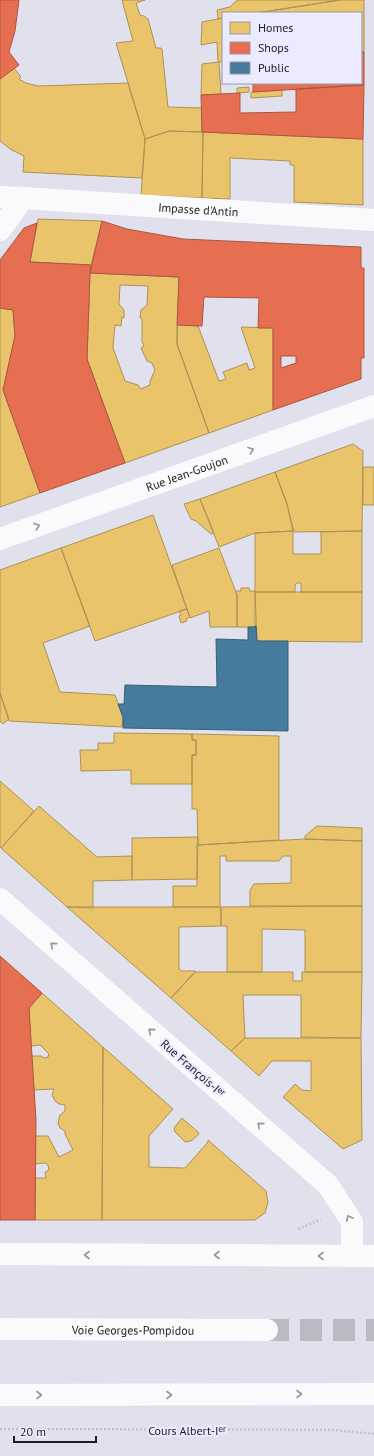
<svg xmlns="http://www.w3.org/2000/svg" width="374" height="1456" viewBox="0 0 374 1456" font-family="'PT Sans',sans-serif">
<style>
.homes{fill:#e9c46a;stroke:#ac9255;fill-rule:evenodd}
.shops{fill:#e76f51;stroke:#aa5643;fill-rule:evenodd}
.public{fill:#457b9d;stroke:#395e78}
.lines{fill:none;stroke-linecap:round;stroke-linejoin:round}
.major-tunnel{stroke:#babac5;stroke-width:22;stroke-dasharray:22 11;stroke-linecap:butt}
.path{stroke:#c3c3c7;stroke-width:2.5;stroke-dasharray:2 2;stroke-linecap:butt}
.minor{stroke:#fafafc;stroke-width:22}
.major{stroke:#fafafc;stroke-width:22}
.oneway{stroke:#96969a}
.labels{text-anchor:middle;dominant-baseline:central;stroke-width:4;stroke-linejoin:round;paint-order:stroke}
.street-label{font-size:12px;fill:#1c1c23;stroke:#ebeaff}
</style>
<rect width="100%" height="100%" fill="#e1e1ed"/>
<path class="homes" d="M122 0H145L136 3 140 15 144 16 148 19 156 48H161L162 49 168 107 202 108V132L169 131 145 139 116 43 133 41Z
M237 0H340L257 13H223V18L218 19 217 10 230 7Z
M340 0H364V52H361V13H257Z
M223 18V62H218L217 42 201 45 202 22Z
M219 62 221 94 201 95 202 64Z
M14 68 21 77 19 79 26 83 38 86 128 83 145 139 142 178 23 172 24 156 10 149 0 141V79Z
M249 87V92L237 93V88Z
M282 90V96L251 98V92Z
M169 131 203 132 202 198 141 195 145 139Z
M203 132 363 139V205L294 202V165H290V161L230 158V199L202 198Z
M38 219 102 221 91 265 30 262Z
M90 273 179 277 177 344 209 433 125 463 87 359ZM120 285 148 286 147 305 141 310 140 318 142 319V342L144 346 141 348 147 361 152 363 155 370 150 381V385L141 389 138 385 125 381 113 348 115 325 121 326 122 317 124 318V310L119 304Z
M0 308 13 310 15 336 3 390 40 493 0 507Z
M177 325 198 326 219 381 226 379 223 372 247 363 249 370 255 368 241 327 273 328V410L209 433 177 344Z
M353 444 363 451 362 531 294 532 287 504 275 472Z
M363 467H374V505H363Z
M275 472 287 504 293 531 255 533 219 547 200 499Z
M200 499 214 533 211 534 196 521 191 519 184 504Z
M153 515 187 609 95 641 61 548Z
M293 531V554H321V532L362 531V592H301V583H297L295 585V592H255V533Z
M61 548 90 626 43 643 60 692 115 695 123 717 122 727 9 721 0 693V570Z
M219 548 237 595V627H210L209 611 190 618 172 565Z
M241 588H249L250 591H255V627H237V595L236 591H241Z
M255 592H362V642L257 641Z
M187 609 190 617 186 619 187 621 181 623 179 616 181 615 179 611Z
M0 693 9 719 3 724 0 721Z
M114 733 192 734V740H196V755H192V784H131V770L81 771 80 750H98V743H114Z
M192 734 279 736V840L198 845 197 809H192V755H196V740H192Z
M0 781 34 811 1 848 0 847Z
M39 806 97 857 132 856V880L93 881V908L67 907 1 848Z
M317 826 362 828V841L305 839V836Z
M198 837 197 879 132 880V838Z
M305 839 362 841V906H250V890L254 884 291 883V856H283L279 861H226V856H220V907H173V886H197V845Z
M362 906V972H305V930L262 929V972H227V926H221V907Z
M67 907H221V926L179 927V969L182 971H195V972L171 998Z
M195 972H293V981H302V972H362L361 1038 301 1037V995H243L245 1038 231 1051 171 998Z
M42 993 103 1047 102 1220H35V1178H46L45 1172 49 1170 48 1165 46 1163 35 1164V1136H48L59 1157 73 1150 65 1134V1131L60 1128 58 1123 60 1115 65 1111V1105L59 1104 55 1101 52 1095 54 1089 34 1090 31 1056H41L44 1058 48 1057 49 1054 40 1045 31 1046 29 1008Z
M245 1038H361L362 1140 343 1149 283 1097 295 1084 302 1090 311 1091V1061H272L259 1076 231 1051Z
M103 1047 173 1109 149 1136V1167L185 1168 208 1142V1140L266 1191 268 1202 265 1213 255 1220H102Z
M182 1118 198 1132 199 1134 191 1141 185 1142 175 1132 174 1128Z"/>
<path class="shops" d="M0 0H19L15 31 9 52 19 65 0 79Z
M361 52H364V85L253 92V84L261 83H361Z
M364 85 363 139 202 132 201 95 240 93V113L296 112V89Z
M102 221 127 229 183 239 361 247V268H364V358H361V379L273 410V328H258L259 298 204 297 202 326 177 325 179 277 90 273ZM281 356H296V363L281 368Z
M37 223 30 262 91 265 90 273 87 359 125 463 40 493 3 390 15 336 13 310 0 308V260L24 228Z
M0 956 42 993 29 1008 36 1120 35 1220H0Z"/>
<path class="public" d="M255 626H256L257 641H288V731L123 728V717L118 704H124L125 685 217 687 216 639 248 640V627H255Z"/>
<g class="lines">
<path class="major-tunnel" d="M267 1330H374"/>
<path class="path" d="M298 1229 317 1221H321
M0 1429 333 1430 374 1434"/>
<g class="minor">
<path d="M0 197 23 198"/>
<path id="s1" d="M0 230 23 198 374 220"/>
<path id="s2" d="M0 539 374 406"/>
<path d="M0 899 328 1185 352 1222V1256"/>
<path d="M0 1254 374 1256"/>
<path d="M0 1395 374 1394"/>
</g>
<path class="major" id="s3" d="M0 1329 267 1330"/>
</g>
<defs><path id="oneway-chevron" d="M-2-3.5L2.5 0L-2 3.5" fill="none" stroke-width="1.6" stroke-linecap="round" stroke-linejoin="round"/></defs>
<g class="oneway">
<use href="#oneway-chevron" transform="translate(251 450) rotate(-20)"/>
<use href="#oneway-chevron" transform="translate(37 526) rotate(-20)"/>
<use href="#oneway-chevron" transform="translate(53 945) rotate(-139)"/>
<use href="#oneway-chevron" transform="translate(151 1031) rotate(-139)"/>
<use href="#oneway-chevron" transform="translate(260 1125) rotate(-139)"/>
<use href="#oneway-chevron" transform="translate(349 1218) rotate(-115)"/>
<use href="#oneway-chevron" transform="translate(87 1255) rotate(-180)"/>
<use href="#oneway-chevron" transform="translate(217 1255) rotate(-180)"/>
<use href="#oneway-chevron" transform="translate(321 1256) rotate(-180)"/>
<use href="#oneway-chevron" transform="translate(299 1394)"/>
<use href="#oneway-chevron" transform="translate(39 1395)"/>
<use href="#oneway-chevron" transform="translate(169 1395)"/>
</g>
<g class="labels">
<g class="street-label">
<text stroke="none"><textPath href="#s1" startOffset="215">Impasse d'Antin</textPath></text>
<text stroke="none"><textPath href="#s2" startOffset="198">Rue Jean-Goujon</textPath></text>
<text transform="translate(193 1068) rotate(41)">Rue François-Iᵉʳ</text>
<text stroke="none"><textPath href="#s3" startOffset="133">Voie Georges-Pompidou</textPath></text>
<text x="187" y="1430">Cours Albert-Iᵉʳ</text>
</g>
</g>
<rect x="222" y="12" width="140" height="72" fill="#ebeaff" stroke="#9898a7"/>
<rect x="230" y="22" width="20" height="12" fill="#e9c46a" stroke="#9898a7"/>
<text x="258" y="32" font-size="12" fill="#1c1c23">Homes</text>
<rect x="230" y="42" width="20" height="12" fill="#e76f51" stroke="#9898a7"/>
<text x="258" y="52" font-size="12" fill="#1c1c23">Shops</text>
<rect x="230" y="62" width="20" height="12" fill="#457b9d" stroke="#9898a7"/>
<text x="258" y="72" font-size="12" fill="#1c1c23">Public</text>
<path d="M14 1436v6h82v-6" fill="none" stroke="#1c1c23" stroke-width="2"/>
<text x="20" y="1436" font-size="12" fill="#1c1c23" stroke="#ebeaff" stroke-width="3" paint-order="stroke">20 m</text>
</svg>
